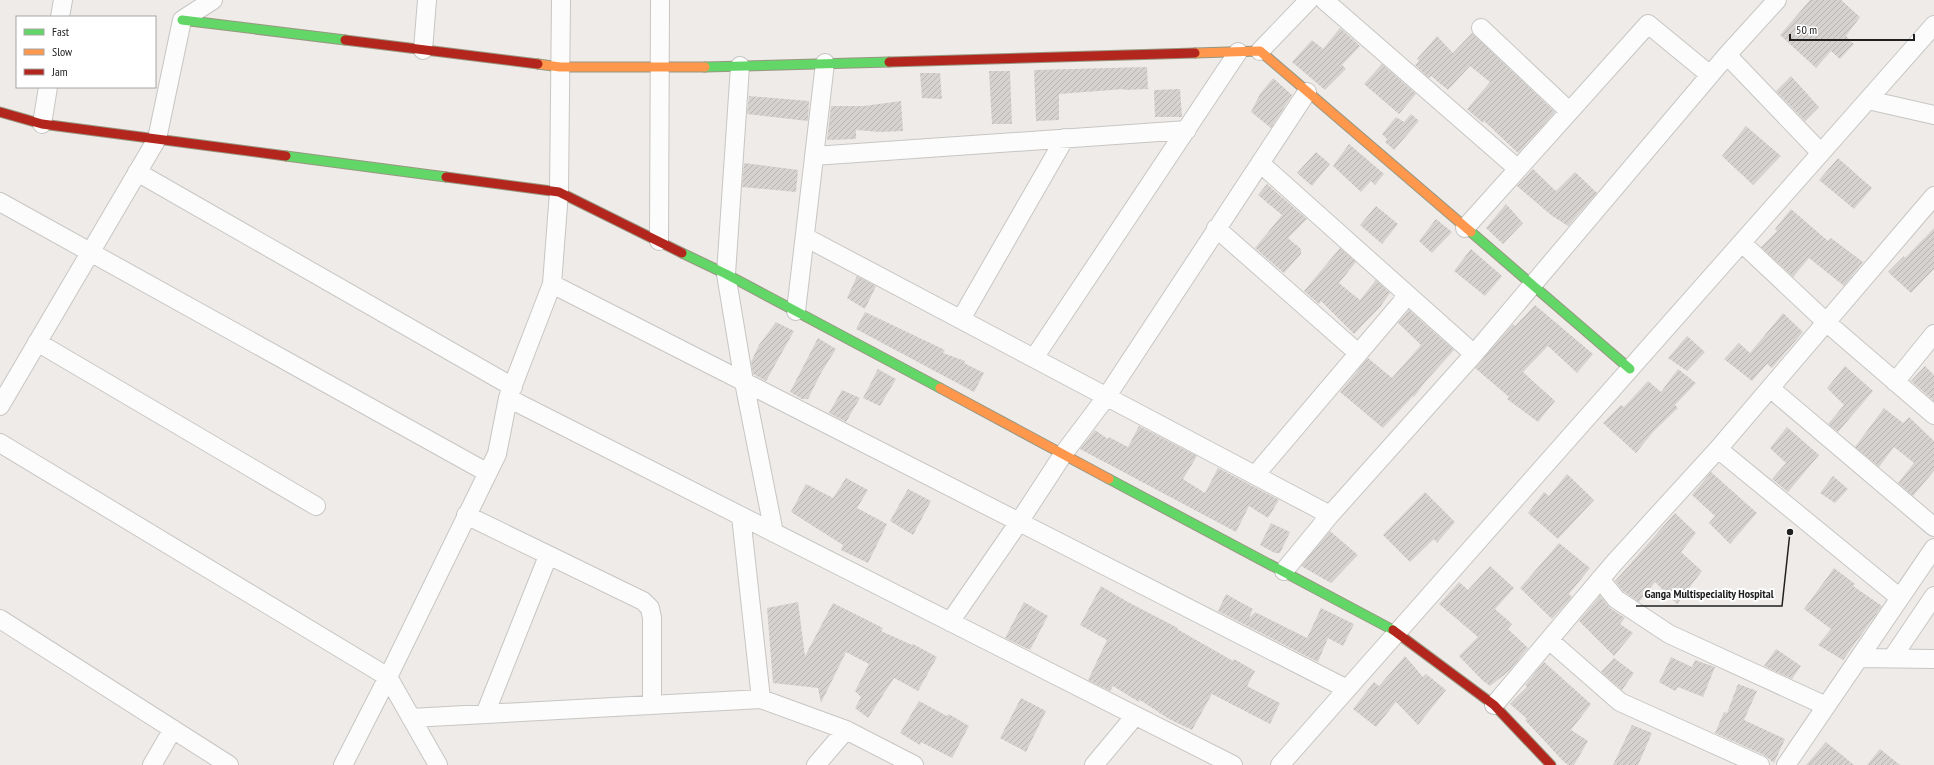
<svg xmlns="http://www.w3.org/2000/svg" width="1934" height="765" viewBox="0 0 1934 765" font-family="'PT Sans Narrow',sans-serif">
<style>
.building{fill:url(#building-hatch)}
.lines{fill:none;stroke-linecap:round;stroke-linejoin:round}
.street-casing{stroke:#c7c6c4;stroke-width:20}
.fast-casing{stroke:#979781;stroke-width:11}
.slow-casing{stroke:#979781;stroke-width:11}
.jam-casing{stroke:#979781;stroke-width:11}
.street{stroke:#fcfcfc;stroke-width:18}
.fast{stroke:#63d668;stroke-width:9}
.slow{stroke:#ff974d;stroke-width:9}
.jam{stroke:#b3261e;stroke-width:9}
.leader{fill:none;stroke:#202020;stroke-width:1.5}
.callout-dot{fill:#202020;stroke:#fff;stroke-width:1.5}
.callout-label{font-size:12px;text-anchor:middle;font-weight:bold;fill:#202020;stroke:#fff;stroke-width:4;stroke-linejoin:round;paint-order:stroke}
</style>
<defs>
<pattern id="building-hatch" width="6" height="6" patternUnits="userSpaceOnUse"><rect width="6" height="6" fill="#d5d2cf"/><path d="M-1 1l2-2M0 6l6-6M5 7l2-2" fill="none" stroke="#b7b4b1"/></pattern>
</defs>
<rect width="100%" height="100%" fill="#eeebe8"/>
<path class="building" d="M1810 0H1841L1860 17 1846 36 1854 44 1840 59 1831 51 1816 68 1780 35Z
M1340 28 1360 46 1342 65 1346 69 1325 90 1292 62 1312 40 1323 49Z
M1472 33 1555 112 1518 153 1484 121 1483 123 1467 109 1490 82 1470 66 1448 90 1431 76 1429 78 1415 65 1419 61 1417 59 1437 36 1453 53Z
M1382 64 1416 94 1399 114 1364 84Z
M1147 67 1148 89 1124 90V89L1059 94V120L1036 121 1034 70Z
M989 71H1010L1012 124H992Z
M920 73H940L942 99 922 98Z
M1791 76 1819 107 1805 121 1776 91Z
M1273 78 1292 95 1271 128 1251 112 1260 94Z
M1180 89 1182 117H1155L1154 90Z
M749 96 809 101 808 121 747 114Z
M901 101 903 131 880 132 856 130V139L827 140 831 106H864Z
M1411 114 1419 121 1394 150 1385 142 1387 139 1382 134 1396 117 1404 122Z
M1746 126 1781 156 1753 185 1722 156Z
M1349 144 1384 174 1375 185 1371 181 1361 192 1333 166Z
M1316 152 1330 164 1312 186 1297 173Z
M1838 158 1872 188 1854 209 1819 180Z
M744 163 798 170 796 192 742 187Z
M1533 169 1556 191 1575 172 1597 193 1568 226 1551 215 1517 186Z
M1267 184 1307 219 1288 238 1301 249V254L1284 273 1255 248 1282 215 1258 195Z
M1506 204 1523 223 1503 244 1486 228Z
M1376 206 1398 224 1382 244 1360 225Z
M1791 209 1828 241 1831 238 1863 262 1844 286 1809 258 1793 277 1761 247 1777 231 1775 229Z
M1436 219 1452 232 1432 253 1419 241Z
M1934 228V269L1911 293 1888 272 1904 256 1905 258Z
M1340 248 1356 262 1339 283 1360 300 1376 280 1390 293 1380 307 1354 334 1321 301 1319 304 1304 291Z
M1471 249 1502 276 1485 296 1454 271Z
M857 276 876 286 865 309 847 298Z
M1535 305 1593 354 1577 373 1548 346 1523 372 1555 401 1538 422 1507 399 1509 397 1475 368 1513 324 1515 326Z
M1409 310 1454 350 1425 382 1414 397 1413 396 1383 428 1340 392 1368 358 1392 378 1421 345 1398 323Z
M865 312 945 350 943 353 965 361 964 363 984 373 974 392 856 329Z
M1783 313 1803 332 1772 368 1767 364 1752 381 1724 359 1739 343 1750 353Z
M776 322 794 331 766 381 753 374 751 362 759 345Z
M1687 336 1705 352 1687 371 1668 358Z
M818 338 836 349 821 373 808 399H802L790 392Z
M1845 366 1873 391 1838 432 1828 424 1844 405 1827 388Z
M1925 366 1934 375V401L1911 381Z
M878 369 896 379 880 406 863 398Z
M1678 369 1696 383 1675 405 1678 408 1653 432 1636 453 1603 423 1621 405 1624 407 1648 381 1661 392Z
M842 390 860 398 846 422 829 413Z
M1884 408 1903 423 1909 417 1934 441V471L1913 496 1898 483 1914 463 1894 447 1879 467 1855 447Z
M1139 426 1197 456 1183 479 1205 493 1218 468 1279 500 1268 518 1249 506 1236 532 1080 449 1095 430 1108 439 1109 437 1128 447Z
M1787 427 1819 455 1788 492 1772 479 1786 463 1770 448Z
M1711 472 1757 513 1730 544 1709 523 1715 516 1692 495Z
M1567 474 1594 500 1558 539 1528 513 1544 492 1549 496Z
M1833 476 1848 489 1835 503 1820 493Z
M846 478 868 490 857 508 887 524 868 563 841 550 843 545 791 512 806 484 833 498Z
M908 489 931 501 913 535 890 521Z
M1425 492 1455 522 1437 543 1434 539 1410 562 1383 535Z
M1675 513 1696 533 1681 552 1702 571 1677 604 1655 582 1639 602 1623 591 1615 581Z
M1271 523 1290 532 1280 553H1275L1260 545Z
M1330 531 1358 555 1331 583 1301 566Z
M1559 543 1590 568 1569 594 1572 597 1552 619 1520 588Z
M1490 566 1514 588 1495 609 1512 624 1508 629 1528 648 1509 671 1490 686 1482 680 1459 656 1478 637 1439 604 1459 582 1468 590Z
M1834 568 1855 584 1853 586 1882 606 1843 660 1818 645 1831 629 1804 609Z
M1101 586 1126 601 1178 628 1177 629 1233 661 1234 659 1255 671 1247 686 1280 703 1270 724 1212 694 1192 730 1169 719 1140 700 1139 702 1113 686 1110 691 1088 680 1107 640 1080 625Z
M1226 594 1253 609 1249 618 1255 612 1307 638 1321 608 1354 624 1343 646 1328 638 1318 662 1218 611Z
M1600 596 1610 608 1625 618 1620 624 1633 633 1614 656 1579 621Z
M798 602 805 656 833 603 883 628 881 631 912 645 913 644 937 657 918 691 894 678 868 718 855 708 861 697 855 691 869 664 846 652 821 703 818 688 773 683 767 608Z
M1024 602 1048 616 1030 650 1005 638Z
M1776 649 1801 666 1792 679 1764 666Z
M1405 656 1423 677 1426 674 1446 690 1418 725 1396 702 1376 727 1353 709 1374 682 1379 686Z
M1671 657 1692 667 1695 660 1715 667 1703 697 1678 687 1675 691 1659 682Z
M1614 658 1634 673 1622 690 1601 672Z
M1544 662 1591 704 1571 730 1588 741 1574 765H1568L1563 761 1525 720 1527 719 1510 704 1527 687 1525 685Z
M1738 684 1757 691 1744 720 1785 739 1774 763 1764 755 1715 733 1724 712 1727 713Z
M1021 698 1046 711 1026 752 1000 738Z
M919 701 947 716 949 714 969 726 952 758 921 742 920 745 900 733Z
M1632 725 1652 733 1638 765H1613Z
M1826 742 1854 765H1806Z
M1880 749 1900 765H1867Z"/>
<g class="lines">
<g class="street-casing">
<path id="street" d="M1324 0 1518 169
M1777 0 1727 55 1821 153
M60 17 63 0
M1481 28 1569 111
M423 50 427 0
M1260 51 1309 0
M740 66 726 274 744 382 774 533
M1868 100 1934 115
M42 124 48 87
M814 156 1187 130
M1260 163 1474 354
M137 172 513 387
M0 202 488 473
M1216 228 1358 353
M1465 228 1648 24 1710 75
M805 237 1330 515
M659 241 660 0
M1742 243 1826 322 1934 415
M552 284 1347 689
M796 311 825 63
M961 319 1065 138
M37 342 316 506
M1034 358 1238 52
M1895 382 1934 334
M1770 388 1934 527
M508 398 1233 765
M0 406 157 139 182 20 213 0
M0 443 388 677 438 765
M1718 449 1900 598
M1256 474 1408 295
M466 515 643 601 650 608 652 618V705
M1284 571 1330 515 1474 354 1727 55
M1600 579 1616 599 1669 634 1826 706
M0 619 229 765
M950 622 1019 522 1064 453 1107 396 1307 92
M1549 640 1620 702 1760 765
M1859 658 1934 659
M1892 658 1934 596
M761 699 846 730
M1494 705 1614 563 1718 449 1934 196
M485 714 548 556
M411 718 761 699 741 516
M152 765 173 729
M343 765 388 677 497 454 508 398 552 284 559 192 561 0
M816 765 846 730 914 765
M1094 765 1135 716
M1280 765 1934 25
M1786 765 1934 548"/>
</g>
<g class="fast-casing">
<path id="fast" d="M182 20 345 40
M705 67 889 62
M286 156 446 177
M1471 232 1630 369
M682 253 726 274 940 388
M1109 479 1393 630"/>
</g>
<g class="slow-casing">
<path id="slow" d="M1195 53 1260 51 1471 232
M538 64 560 67H705
M940 388 1109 479"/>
</g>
<g class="jam-casing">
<path id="jam" d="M345 40 538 64
M889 62 1195 53
M0 112 42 124 286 156
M446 177 559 192 682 253
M1393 630 1494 705 1551 765"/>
</g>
<use href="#street" class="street"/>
<use href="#fast" class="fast"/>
<use href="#slow" class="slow"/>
<use href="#jam" class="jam"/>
</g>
<path class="leader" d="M1790 532L1782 606H1636"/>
<circle class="callout-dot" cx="1790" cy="532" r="4"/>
<g class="callout-label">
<text x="1709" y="598">Ganga Multispeciality Hospital</text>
</g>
<rect x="16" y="16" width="140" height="72" fill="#ffffff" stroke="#a6a6a6"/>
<rect x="24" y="29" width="20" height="6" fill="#63d668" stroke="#a6a6a6"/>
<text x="52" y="36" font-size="12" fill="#202020">Fast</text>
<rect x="24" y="49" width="20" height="6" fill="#ff974d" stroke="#a6a6a6"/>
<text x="52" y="56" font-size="12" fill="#202020">Slow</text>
<rect x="24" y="69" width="20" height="6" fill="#b3261e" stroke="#a6a6a6"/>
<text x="52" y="76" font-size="12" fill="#202020">Jam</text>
<path d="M1790 34v6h124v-6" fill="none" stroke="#202020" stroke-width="2"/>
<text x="1796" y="34" font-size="12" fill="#202020" stroke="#ffffff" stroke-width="3" paint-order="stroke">50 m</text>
</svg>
